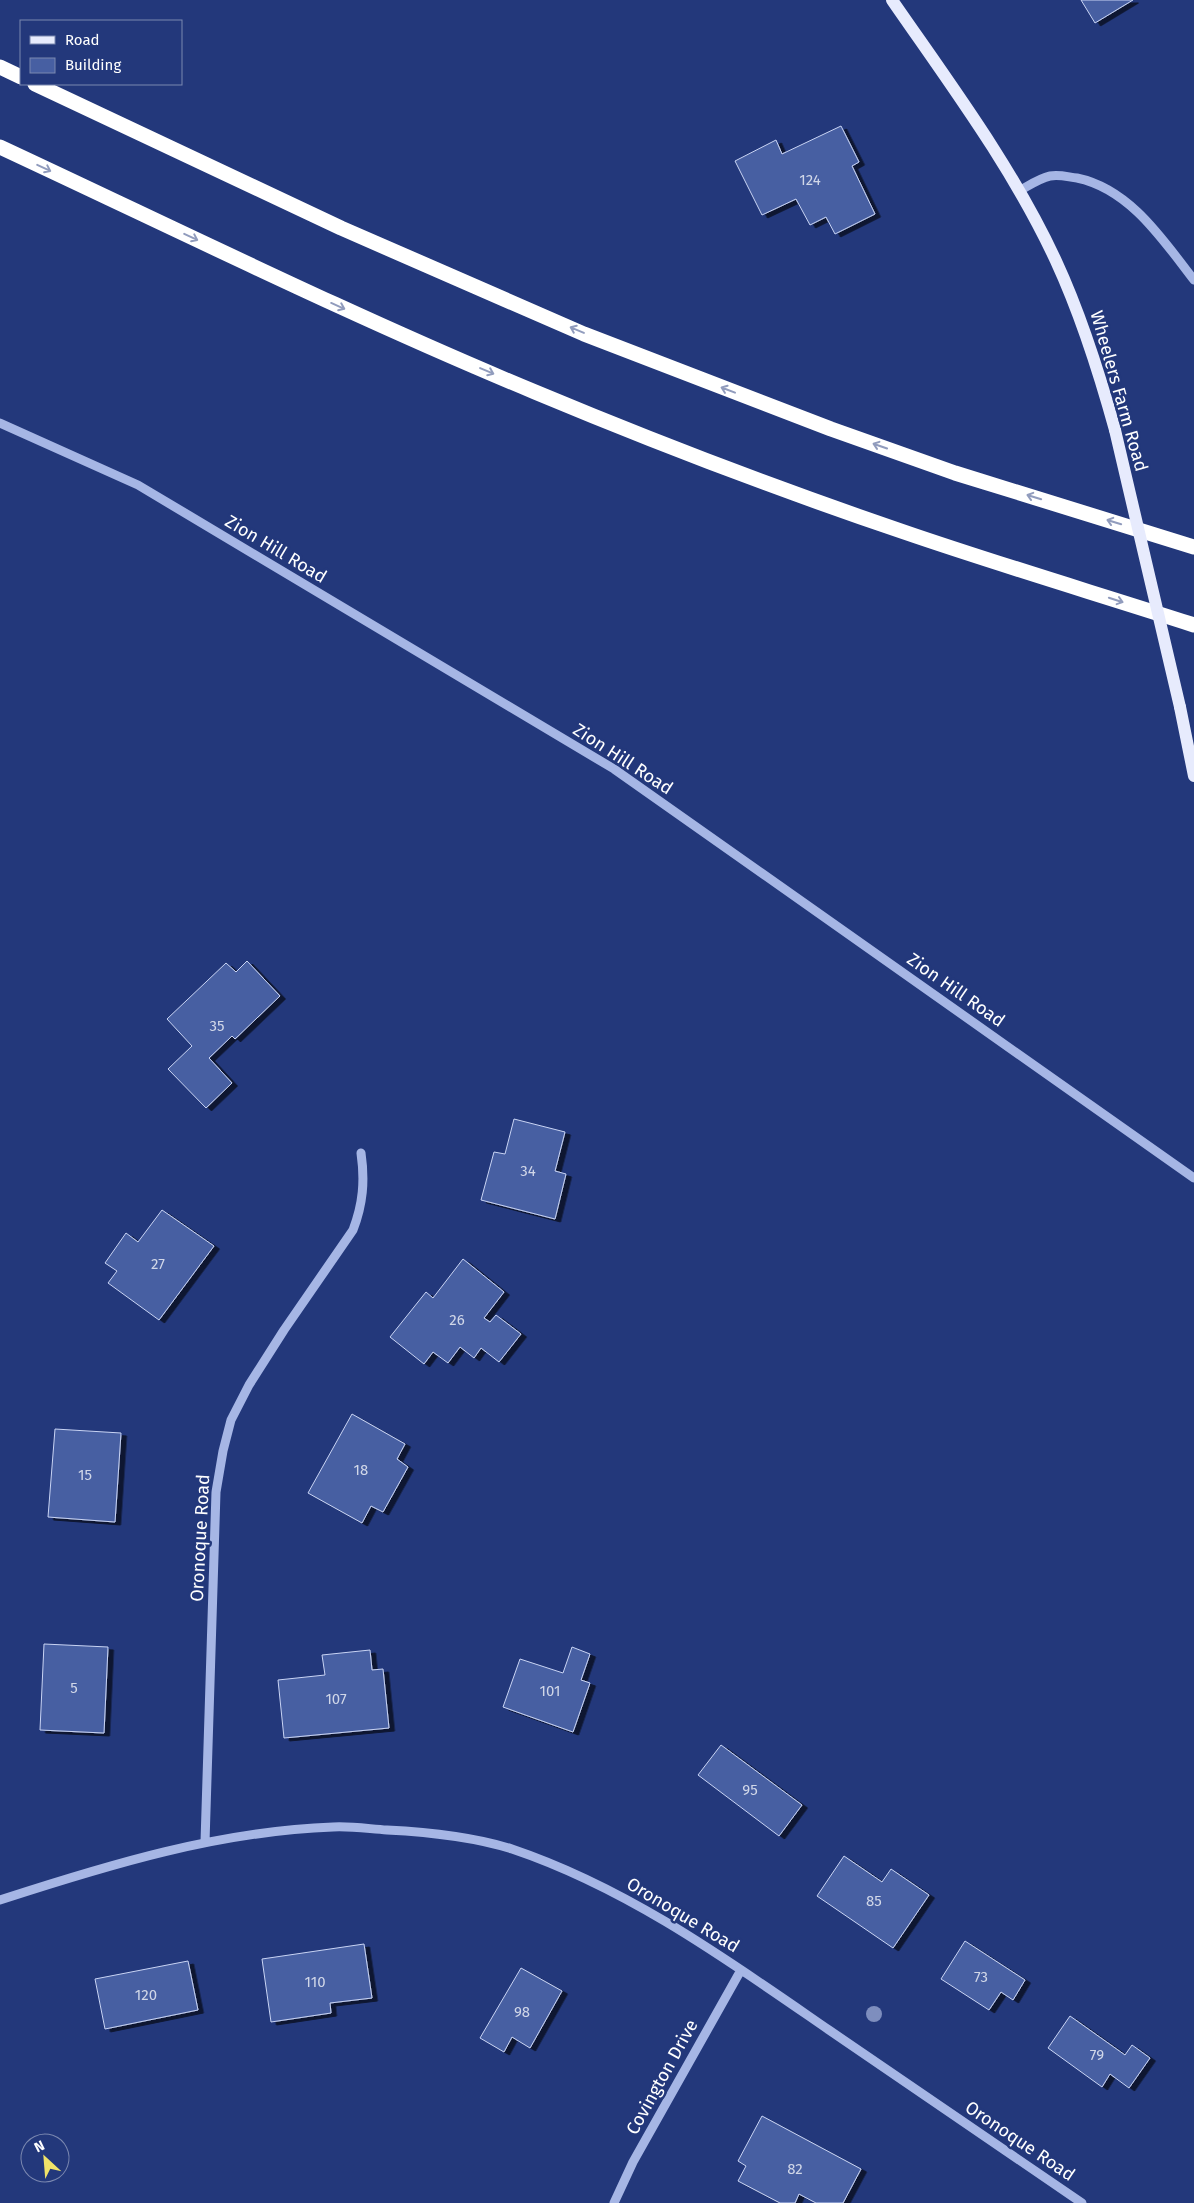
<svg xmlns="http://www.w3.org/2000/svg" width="1194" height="2203" viewBox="0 0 1194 2203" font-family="'Fira Sans',sans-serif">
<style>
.building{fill:#475fa2;stroke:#c9d4f4;filter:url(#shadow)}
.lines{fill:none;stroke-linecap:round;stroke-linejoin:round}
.minor{stroke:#a6b6e5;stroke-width:9}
.major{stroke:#e7ebfd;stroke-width:12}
.highway{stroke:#fff;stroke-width:15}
.major-bridge{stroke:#e7ebfd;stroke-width:12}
.tree{fill:#7e8ebe}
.oneway{stroke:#919cbd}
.labels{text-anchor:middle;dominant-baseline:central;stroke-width:5;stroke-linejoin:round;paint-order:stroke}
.number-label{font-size:15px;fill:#d1d7e8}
.street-label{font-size:18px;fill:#fff;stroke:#23387b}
</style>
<defs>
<filter id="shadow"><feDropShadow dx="5.5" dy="3" stdDeviation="0" flood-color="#0009"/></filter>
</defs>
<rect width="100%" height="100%" fill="#23387b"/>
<path class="building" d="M1081 0H1133L1095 23Z
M841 126 859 162 852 166 875 214 835 234 826 217 810 225 796 199 762 215 735 161 776 140 782 154Z
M247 961 280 996 235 1039 232 1036 209 1058 232 1083 206 1108 168 1069 192 1046 167 1019 226 963 236 972Z
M514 1119 565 1132 555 1171 566 1174 555 1219 481 1200 494 1152 505 1154Z
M162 1210 214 1246 159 1320 108 1283 117 1271 105 1263 126 1233 138 1242Z
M463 1259 504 1292 484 1318 490 1322 496 1315 521 1334 499 1362 481 1348 474 1358 460 1347 448 1363 433 1352 424 1364 390 1337 426 1292 433 1298Z
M352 1414 405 1444 397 1459 408 1467 383 1512 371 1506 362 1523 308 1493Z
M55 1429 121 1433 115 1522 48 1517Z
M44 1644 108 1647 104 1733 40 1730Z
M572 1647 590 1654 581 1680 590 1683 573 1732 503 1707 520 1659 563 1673Z
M370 1650 372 1670 383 1669 389 1728 284 1738 278 1680 325 1675 322 1655Z
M721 1745 802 1805 779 1836 698 1775Z
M844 1856 882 1882 891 1869 929 1895 893 1948 817 1896Z
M965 1941 1025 1980 1013 2000 1001 1992 989 2010 941 1979Z
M364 1944 372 1998 330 2003 331 2013 271 2022 262 1959Z
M188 1961 198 2010 105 2029 95 1979Z
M521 1968 562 1991 530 2048 512 2037 504 2052 480 2038Z
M1070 2016 1125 2055 1132 2045 1150 2058 1129 2088 1110 2074 1102 2087 1048 2048Z
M762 2116 861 2169 843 2203H816L799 2194 795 2203H780L738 2181 746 2166 738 2161Z"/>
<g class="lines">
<path class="minor" d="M1019 191C1028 186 1040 178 1050 176 1059 174 1068 177 1077 178 1130 189 1163 240 1194 280
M0 423 138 485 614 769 1194 1178
M205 1842 216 1492 223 1451 231 1420 249 1385 284 1330 353 1230C363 1204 365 1181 361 1153
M0 1900C108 1865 219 1831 333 1827 351 1826 370 1829 387 1830 427 1832 474 1837 512 1849 628 1888 729 1961 829 2030 913 2088 998 2145 1082 2203
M614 2203 633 2162 741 1970"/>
<path class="major" d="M892 0C950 84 1013 168 1056 261 1081 315 1099 372 1115 430
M1180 707 1194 776"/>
<path class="highway" d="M0 67 21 77
M35 84 341 228 584 334 831 429 955 473 1194 547
M0 147C178 230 354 317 535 392 657 443 780 490 904 532 1000 565 1098 594 1194 625"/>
<path class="major-bridge" d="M1115 430 1180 707"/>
</g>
<circle class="tree" cx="874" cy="2014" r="8"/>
<defs><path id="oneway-shaft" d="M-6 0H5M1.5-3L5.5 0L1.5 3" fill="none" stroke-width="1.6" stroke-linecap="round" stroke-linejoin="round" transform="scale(1.25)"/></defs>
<g class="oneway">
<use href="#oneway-shaft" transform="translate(44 168) rotate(25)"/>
<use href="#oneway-shaft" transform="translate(191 237) rotate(25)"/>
<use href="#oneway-shaft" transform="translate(338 306) rotate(24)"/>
<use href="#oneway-shaft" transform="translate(577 330) rotate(-157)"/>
<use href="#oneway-shaft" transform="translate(487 371) rotate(23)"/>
<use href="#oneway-shaft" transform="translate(728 390) rotate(-159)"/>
<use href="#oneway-shaft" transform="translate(880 446) rotate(-161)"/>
<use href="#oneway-shaft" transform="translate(1034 497) rotate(-163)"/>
<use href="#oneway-shaft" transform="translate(1114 522) rotate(-163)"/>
<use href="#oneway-shaft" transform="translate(1116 600) rotate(18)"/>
</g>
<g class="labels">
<g class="number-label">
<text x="810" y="180">124</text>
<text x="217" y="1026">35</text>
<text x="528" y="1171">34</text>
<text x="158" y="1264">27</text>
<text x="457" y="1320">26</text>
<text x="361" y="1470">18</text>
<text x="85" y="1475">15</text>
<text x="74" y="1688">5</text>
<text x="550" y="1691">101</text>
<text x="336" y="1699">107</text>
<text x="750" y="1790">95</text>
<text x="874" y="1901">85</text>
<text x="981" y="1977">73</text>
<text x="315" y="1982">110</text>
<text x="146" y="1995">120</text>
<text x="522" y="2012">98</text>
<text x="1097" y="2055">79</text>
<text x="795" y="2169">82</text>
</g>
<g class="street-label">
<text transform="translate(1119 391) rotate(74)">Wheelers Farm Road</text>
<text transform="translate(276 549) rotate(31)">Zion Hill Road</text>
<text transform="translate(623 759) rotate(33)">Zion Hill Road</text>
<text transform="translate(956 990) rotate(35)">Zion Hill Road</text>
<text transform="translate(200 1538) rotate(-87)">Oronoque Road</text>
<text transform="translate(683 1915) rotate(31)">Oronoque Road</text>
<text transform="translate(662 2077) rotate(-61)">Covington Drive</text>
<text transform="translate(1020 2141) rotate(34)">Oronoque Road</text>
</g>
</g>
<rect x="20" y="20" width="162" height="65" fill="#23387b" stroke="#7b88b0"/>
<rect x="30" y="36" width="25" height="8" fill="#e7ebfd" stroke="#7b88b0"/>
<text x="65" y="45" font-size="15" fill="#ffffff">Road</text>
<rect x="30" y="58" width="25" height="15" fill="#475fa2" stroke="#7b88b0"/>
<text x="65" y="70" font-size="15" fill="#ffffff">Building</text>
<g transform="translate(45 2158) rotate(334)"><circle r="24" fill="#23387b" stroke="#7b88b0"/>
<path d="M0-4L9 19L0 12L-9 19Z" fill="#f0e369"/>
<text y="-8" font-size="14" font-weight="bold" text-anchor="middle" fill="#ffffff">N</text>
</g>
</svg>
